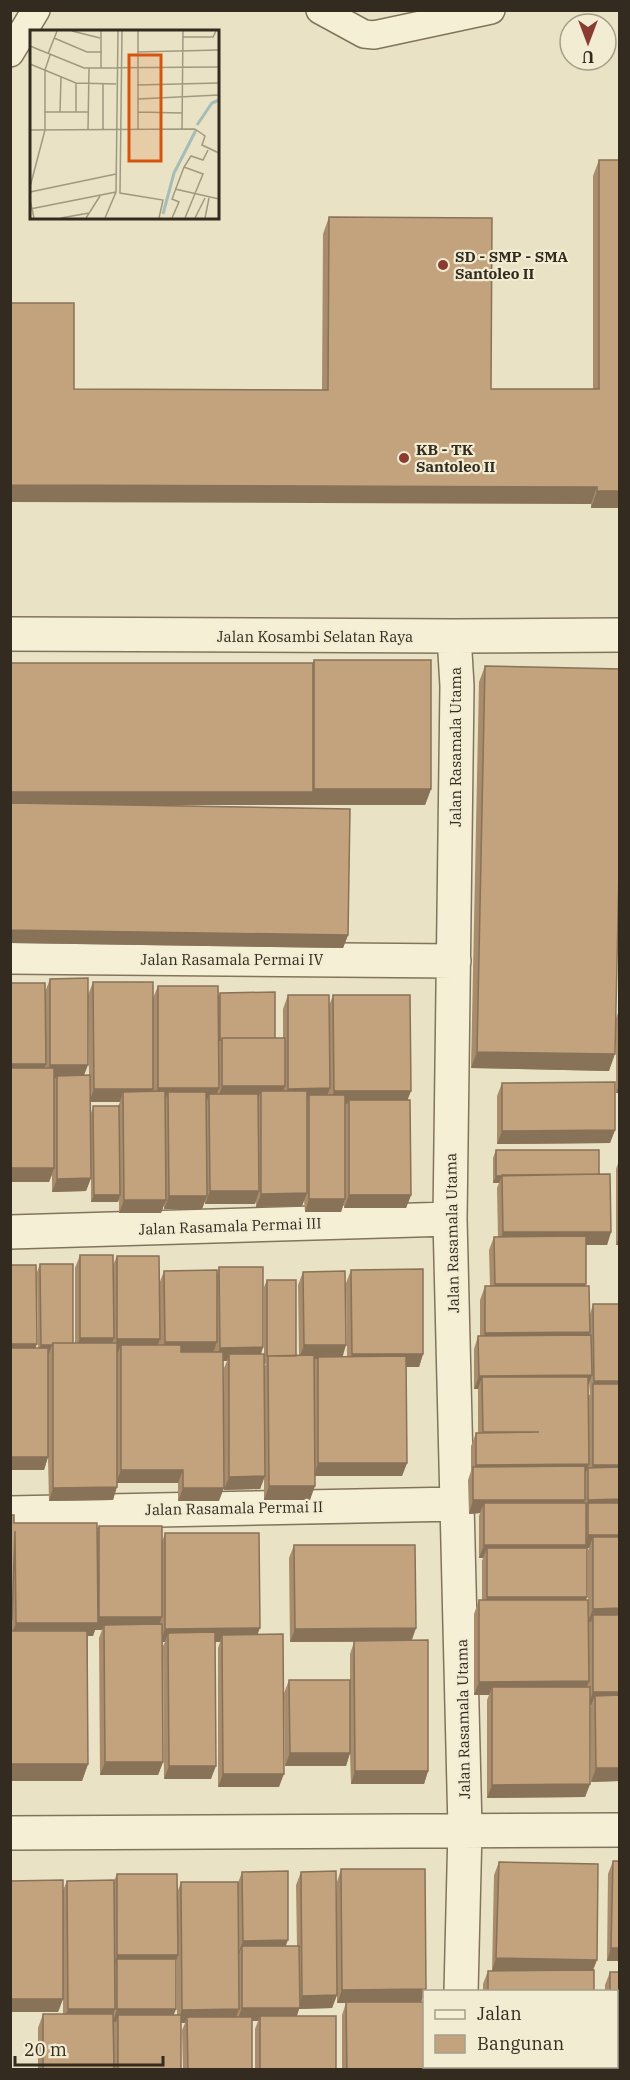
<svg xmlns="http://www.w3.org/2000/svg" width="630" height="2080" viewBox="0 0 630 2080" font-family="'IBM Plex Serif',serif">
<style>
.lines{fill:none;stroke-linecap:round;stroke-linejoin:round}
.service-casing{stroke:#82745c;stroke-width:30}
.minor-casing{stroke:#82745c;stroke-width:36}
.service{stroke:#f5efd6;stroke-width:27}
.minor{stroke:#f5efd6;stroke-width:33}
.wall{fill:#a88c6c;fill-rule:evenodd}
.shaded-wall{fill:#887258}
.building{fill:#c3a37d;stroke:#887258;stroke-width:1.5}
.poi-dot{fill:#8a3c32;stroke:#f1ecd2;stroke-width:2}
.labels{text-anchor:middle;dominant-baseline:central;stroke-width:4.5;stroke-linejoin:round;paint-order:stroke}
.poi-label{font-size:15px;font-weight:bold;fill:#332b1f;stroke:#f1ecd2;text-anchor:start}
.street-label{font-size:15px;fill:#332b1f;stroke:#f1ecd2}
.inset-river{fill:none;stroke:#a5bdb8;stroke-width:3}
.inset-road{fill:none;stroke:#a09982;stroke-width:1.5}
.view{fill:#d6540e;fill-opacity:0.15;stroke:#d6540e;stroke-width:3}
.inset-edge{fill:none;stroke:#332b1f;stroke-width:3}
</style>
<rect width="100%" height="100%" fill="#e9e2c4"/>
<g class="lines">
<g class="service-casing">
<path id="service" d="M320 10 364 34 374 35 491 10
M10 53 36 10"/>
</g>
<g class="minor-casing">
<path id="minor" d="M10 634 454 636 620 635
M454 636 457 686 450 1219 465 1829 461 1992
M10 957 454 961
M10 1232 450 1219
M10 1513 458 1504
M10 1833 620 1830
M459 2070V2066"/>
</g>
<use href="#service" class="service"/>
<use href="#minor" class="minor"/>
</g>
<path class="wall" d="M599 160H620V508H591V504L74 389 322 390 323 234 329 217 491 389H593V176Z
M314 660H431V789L425 805H152L350 809 348 935 343 948 10 943V663H313Z
M485 666 616 1018 620 1008V1093H616V1028L609 1071 471 1068 479 682Z
M50 979 84 1075H89L88 995 93 982 153 998 158 986 218 996 220 993 275 1038H283V1009L288 995 329 1006 333 995 408 1100 411 1195 406 1208H344V1203L341 1212H305L304 1200 302 1206 256 1207V1200L255 1204H205V1200L202 1209H164V1204L161 1213H119V1198L118 1202H91V1178L86 1191 52 1192V1175L49 1182H10L45 992ZM91 1102H120L118 1106H93L91 1113Z
M502 1083 615 1130 610 1143 497 1144V1096Z
M496 1150 599 1174 611 1232 607 1245H586L585 1286 590 1314 593 1304H620V1781L591 1782 590 1709 591 1705H590V1784L585 1797 487 1798V1700L489 1695H474V1614L479 1600H482V1561L483 1558H479V1516L480 1513 469 1514 468 1480 471 1471V1446L476 1433H478V1389H474V1349L478 1336H480V1300L485 1286H490L489 1250 494 1237H498L497 1188 499 1183H493V1158ZM589 1382 590 1394 588 1397V1429V1386ZM585 1548H589L588 1550V1615L586 1600 587 1597Z
M620 1158V1245H616V1169Z
M80 1255 113 1265 117 1256 159 1284 164 1271 217 1274 219 1267 263 1347 261 1354 264 1367 266 1364H264V1287L267 1280 296 1356H299L298 1285 303 1272 342 1357H347L346 1283 351 1270 423 1354 419 1367H406L407 1463 402 1476H315L310 1500H264V1478L260 1489 224 1490V1368L227 1361H223L219 1501H178V1483H117L113 1500 49 1501 48 1457 44 1470H10V1265L37 1344 35 1348H38L37 1272 40 1264 73 1343H75V1268Z
M10 1515 14 1523 97 1532 99 1526 162 1542 165 1533 258 1634 279 1787H218V1648L220 1642H215L211 1779H164L163 1646 165 1642H162L163 1762 158 1775H100L99 1638 102 1630H95L93 1636H88V1764L82 1781H10Z
M294 1545 416 1628 412 1640 428 1771 424 1784H351L350 1753 346 1766H285L284 1693 289 1680 350 1743V1654L354 1642H290L289 1558Z
M613 1861H620V1961H607L608 1874Z
M499 1862 593 1970 594 1992H483V1984L488 1971H492L494 1875Z
M341 1869 426 1989 421 2002 430 2070H342V2015L346 2003H337V1882Z
M242 1872 286 1946H297L296 1885 301 1872 337 1995 332 2008 299 2009 297 2016 336 2070H255V2029L258 2021H252V2070H183L182 2030 185 2023H181V2070H38V2028L43 2014H63V1999L58 2012H10L67 1881H114L117 1874 177 1893 181 1882 238 1883ZM177 1958V2015H173L176 2009V1961Z
M610 1972H620V2070H601V2067H616V1992H605V1985Z
M493 2067H595V2070H493Z"/>
<path class="shaded-wall" d="M10 485 597 487 591 504 10 502Z
M597 491H620V508H591Z
M314 789H431L425 805H10V792H313Z
M10 930 348 935 343 948 10 943Z
M477 1052 615 1054 609 1071 471 1068Z
M10 1064H46L41 1077 10 1078Z
M50 1065H88L83 1078 57 1076 56 1078H45Z
M620 1082V1093H616Z
M222 1086H285L280 1099 261 1091 258 1099H218Z
M158 1088H219L214 1101 209 1094 207 1101H168V1092L165 1101H154Z
M330 1088 325 1101 309 1095 306 1102H283L288 1089Z
M94 1089H153L149 1102 123 1092 120 1102H89Z
M334 1091H411L406 1104 349 1100 347 1104H329Z
M615 1130 610 1143 497 1144 502 1131Z
M10 1168H54L49 1182H10Z
M496 1176H502L499 1183H493Z
M91 1178 86 1191 52 1192 57 1179Z
M210 1191H259L255 1204H205Z
M307 1193 302 1206 256 1207 261 1194Z
M94 1195H120L118 1202H91Z
M349 1195H411L406 1208H344Z
M169 1196H207L202 1209H164Z
M309 1199H345L341 1212H305Z
M124 1200H166L161 1213H119Z
M503 1232H611L607 1245H498Z
M620 1234V1245H616Z
M495 1284H586L581 1297H490Z
M590 1332 585 1345 480 1346 485 1333Z
M80 1338H114L109 1351H75Z
M117 1339H160L155 1352 121 1345 118 1352H113Z
M165 1342H217L212 1355H160Z
M10 1344H37L34 1351 10 1352Z
M41 1345H52L49 1353H38Z
M304 1345H346L342 1359H299Z
M263 1347 259 1360 229 1354 227 1361H215L220 1348Z
M352 1354H423L419 1367H347Z
M592 1375 587 1388 482 1377 478 1389H474L479 1376Z
M594 1381H620V1394L593 1384 589 1394Z
M10 1457H48L44 1470H10Z
M318 1463H407L402 1476H314Z
M589 1464 584 1477 473 1474 476 1465Z
M593 1465H620V1478H588Z
M121 1470H183L178 1483H116Z
M265 1476 260 1489 224 1490 229 1477Z
M269 1486H315L310 1500H264Z
M117 1487 113 1500 49 1501 53 1488Z
M183 1488H224L219 1501H178Z
M620 1499V1512L588 1503 584 1513 588 1500Z
M473 1500H585L580 1513 484 1503 480 1513 469 1514Z
M588 1535H620V1548L593 1537 589 1548H487L483 1558H479L484 1545H584Z
M487 1597H587L582 1610H482Z
M620 1608V1622L593 1615 591 1622H588L593 1609Z
M99 1617H162L157 1630 104 1625 102 1630H95L93 1636H11L16 1623H97Z
M260 1628 255 1641 222 1635 220 1642H168V1633L165 1642H160L165 1629Z
M416 1628 411 1641 290 1642 295 1629Z
M589 1681 584 1694 492 1687 489 1695H474L479 1682Z
M593 1692H620V1705L595 1696 591 1705H588Z
M290 1753H350L346 1766H285Z
M105 1762H163L158 1775H100Z
M10 1764H88L82 1781H10Z
M169 1766H216L211 1779H164Z
M596 1768H620V1781L591 1782Z
M355 1771H428L424 1784H351Z
M223 1774H284L279 1787H218Z
M590 1784 585 1797 487 1798 492 1785Z
M288 1940 283 1953 242 1946 239 1954H238L243 1941Z
M611 1948H620V1961H607Z
M117 1955H178L173 1968 117 1959 114 1968H113Z
M496 1958 597 1960 592 1973 492 1971Z
M426 1989 421 2002 337 2003 342 1990Z
M337 1995 332 2008 299 2009 295 2021 260 2016 258 2021H237L242 2008H298L302 1996Z
M10 1999H63L58 2012H10Z
M68 2009H115L110 2022H63Z
M117 2009H176L171 2022 118 2015 116 2022H113Z
M239 2009 234 2022 187 2017 185 2023H177L182 2010Z
M616 2033H620V2046H616Z"/>
<path class="building" d="M599 160H620V491H597V487L10 485V303H74V389L328 390 329 217 492 218 491 389H599Z
M314 660H431V789H314Z
M10 663H313V792H10Z
M485 666 620 669V822L615 1054 477 1052Z
M10 803 350 809 348 935 10 930Z
M88 978V1065H50V979Z
M93 982H153V1089H94Z
M10 983H45L46 1064H10Z
M158 986H218L219 1088H158Z
M275 992V1038H222V1040H220V993Z
M288 995H329L330 1088 288 1089Z
M333 995H410L411 1091H334Z
M222 1038H285V1086H222Z
M10 1068H54V1168H10Z
M90 1075 91 1178 57 1179V1076Z
M615 1082V1130L502 1131V1083Z
M165 1091 166 1200H124L123 1092Z
M261 1091H307V1193L261 1194Z
M168 1092H206L207 1196H169Z
M209 1094H258L259 1191H210Z
M309 1095H345V1199H309Z
M349 1100H410L411 1195H349Z
M93 1106H119L120 1195H94Z
M496 1150H599V1174L496 1176Z
M610 1174 611 1232H503L502 1175Z
M586 1236V1284H495L494 1237Z
M80 1255H113L114 1338H80Z
M117 1256H159L160 1339H117Z
M40 1264H73V1343H53L52 1345H41Z
M10 1265H36L37 1344H10Z
M219 1267H263V1347L220 1348Z
M423 1269V1354H352L351 1270Z
M217 1270V1342H165L164 1271Z
M345 1271 346 1345H304L303 1272Z
M267 1280H296V1356H267Z
M485 1286H589L590 1332 485 1333Z
M593 1304H620V1381H594Z
M591 1335 592 1375 479 1376 478 1336Z
M53 1343H117V1487L53 1488Z
M121 1345H181V1352H223L224 1488H183V1470H121Z
M10 1348H48V1457H10Z
M229 1354H264L265 1476 229 1477Z
M314 1355 315 1486H269L268 1356Z
M406 1356 407 1463H318V1357Z
M482 1377H588L589 1464 476 1465V1433L539 1432H483Z
M593 1384H620V1465H593Z
M585 1466V1500H473V1467Z
M620 1467V1499L588 1500V1468Z
M484 1503H586V1545H484Z
M588 1503H620V1535H588Z
M10 1515H14V1523H97L98 1623H16L15 1531 12 1619H10Z
M99 1526H162V1617H99Z
M165 1533H259L260 1628 165 1629Z
M593 1537H620V1608L593 1609Z
M294 1545H415L416 1628 295 1629Z
M487 1548H587V1597H487Z
M479 1600H588L589 1681 479 1682Z
M593 1615H620V1692H593Z
M162 1624 163 1762H105L104 1625Z
M10 1631H87L88 1764H10Z
M215 1632 216 1766H169L168 1633Z
M283 1634 284 1774H223L222 1635Z
M428 1640V1771H355L354 1641Z
M289 1680H350V1753H290Z
M492 1687H590V1784L492 1785Z
M620 1695V1768H596L595 1696Z
M613 1861H620V1948H611Z
M499 1862 598 1864 597 1960 496 1958Z
M341 1869H425L426 1989 342 1990Z
M288 1871V1940L243 1941 242 1872Z
M336 1871 337 1995 302 1996 301 1872Z
M117 1874H177L178 1955H117Z
M63 1880V1999H10V1881Z
M114 1880 115 2009H68L67 1881Z
M181 1882H238L239 2009 182 2010Z
M242 1946H299L300 2008H242Z
M117 1959H176V2009H117Z
M594 1970V1992H488V1971Z
M610 1972H620V2033H616V1992H610Z
M346 2002H424V2067H430V2070H347Z
M43 2014H113L114 2070H43Z
M118 2015H181V2070H118Z
M260 2016H336V2070H260Z
M187 2017H252V2070H188Z
M616 2041H620V2070H606V2067H616Z
M498 2067H595V2070H498Z"/>
<g class="poi-dot">
<circle cx="443" cy="265" r="6"/>
<circle cx="404" cy="458" r="6"/>
</g>
<g class="labels">
<g class="poi-label">
<text x="455" y="256">SD - SMP - SMA<tspan x="455" dy="17">Santoleo II</tspan></text>
<text x="416" y="449">KB - TK<tspan x="416" dy="17">Santoleo II</tspan></text>
</g>
<g class="street-label">
<text x="315" y="636">Jalan Kosambi Selatan Raya</text>
<text transform="translate(455 747) rotate(-90)">Jalan Rasamala Utama</text>
<text x="232" y="959">Jalan Rasamala Permai IV</text>
<text transform="translate(230 1226) rotate(-2)">Jalan Rasamala Permai III</text>
<text transform="translate(452 1233) rotate(-91)">Jalan Rasamala Utama</text>
<text transform="translate(234 1508) rotate(-1)">Jalan Rasamala Permai II</text>
<text transform="translate(463 1719) rotate(-91)">Jalan Rasamala Utama</text>
</g>
</g>
<g transform="translate(30 30)">
<rect width="189" height="189" fill="#e9e2c4"/>
<path class="inset-river" d="M167 95 182 73 189 70M133 184 144 143 166 100"/>
<path class="inset-road" d="M42 1 70 8M71 1V38M92 1 90 163 133 170 129 188M108 1V99M152 7H183L186 1M24 8 57 22H72M0 16 54 38 189 37M107 22 189 20M18 24 27 1M0 34 46 53 86 54M73 54V100M107 55 189 53M108 69 189 65M14 82H59M30 82 31 47M46 82V53M108 82 152 83M152 99 153 1M165 99 175 106 172 115 189 123M0 100 165 99M58 100 59 38M154 137 173 144 155 188M0 157 15 100V40L20 25M145 159 189 169M0 162 86 144M0 170 4 188M0 179 86 162M31 188 59 183M56 188 70 166M75 188 86 162 88 1M142 188 149 172 142 169 154 137 161 126 173 130 178 120M165 188 175 168M175 188 179 168"/>
<path class="view" d="M99 25H131V131H99Z"/>
<rect width="189" height="189" class="inset-edge"/>
</g>
<rect width="630" height="2080" fill="none" stroke="#332b1f" stroke-width="24"/>
<rect x="423" y="1990" width="195" height="78" fill="#f1ecd2" stroke="#a59f8a" stroke-width="1.5"/>
<rect x="435" y="2010" width="30" height="9" fill="#f5efd6" stroke="#a59f8a" stroke-width="1.5"/>
<text x="477" y="2020" font-size="18" fill="#332b1f">Jalan</text>
<rect x="435" y="2035" width="30" height="18" fill="#c3a37d" stroke="#a59f8a" stroke-width="1.5"/>
<text x="477" y="2050" font-size="18" fill="#332b1f">Bangunan</text>
<g transform="translate(588 42) rotate(180)"><circle r="28" fill="#f1ecd2" stroke="#a59f8a" stroke-width="1.5"/>
<path d="M0-4.5L10 22L0 15L-10 22Z" fill="#8a3c32"/>
<text y="-9" font-size="16" font-weight="bold" text-anchor="middle" fill="#332b1f">U</text>
</g>
<path d="M15 2056v9h148v-9" fill="none" stroke="#332b1f" stroke-width="3"/>
<text x="24" y="2056" font-size="18" fill="#332b1f" stroke="#f1ecd2" stroke-width="4.5" paint-order="stroke">20 m</text>
</svg>
